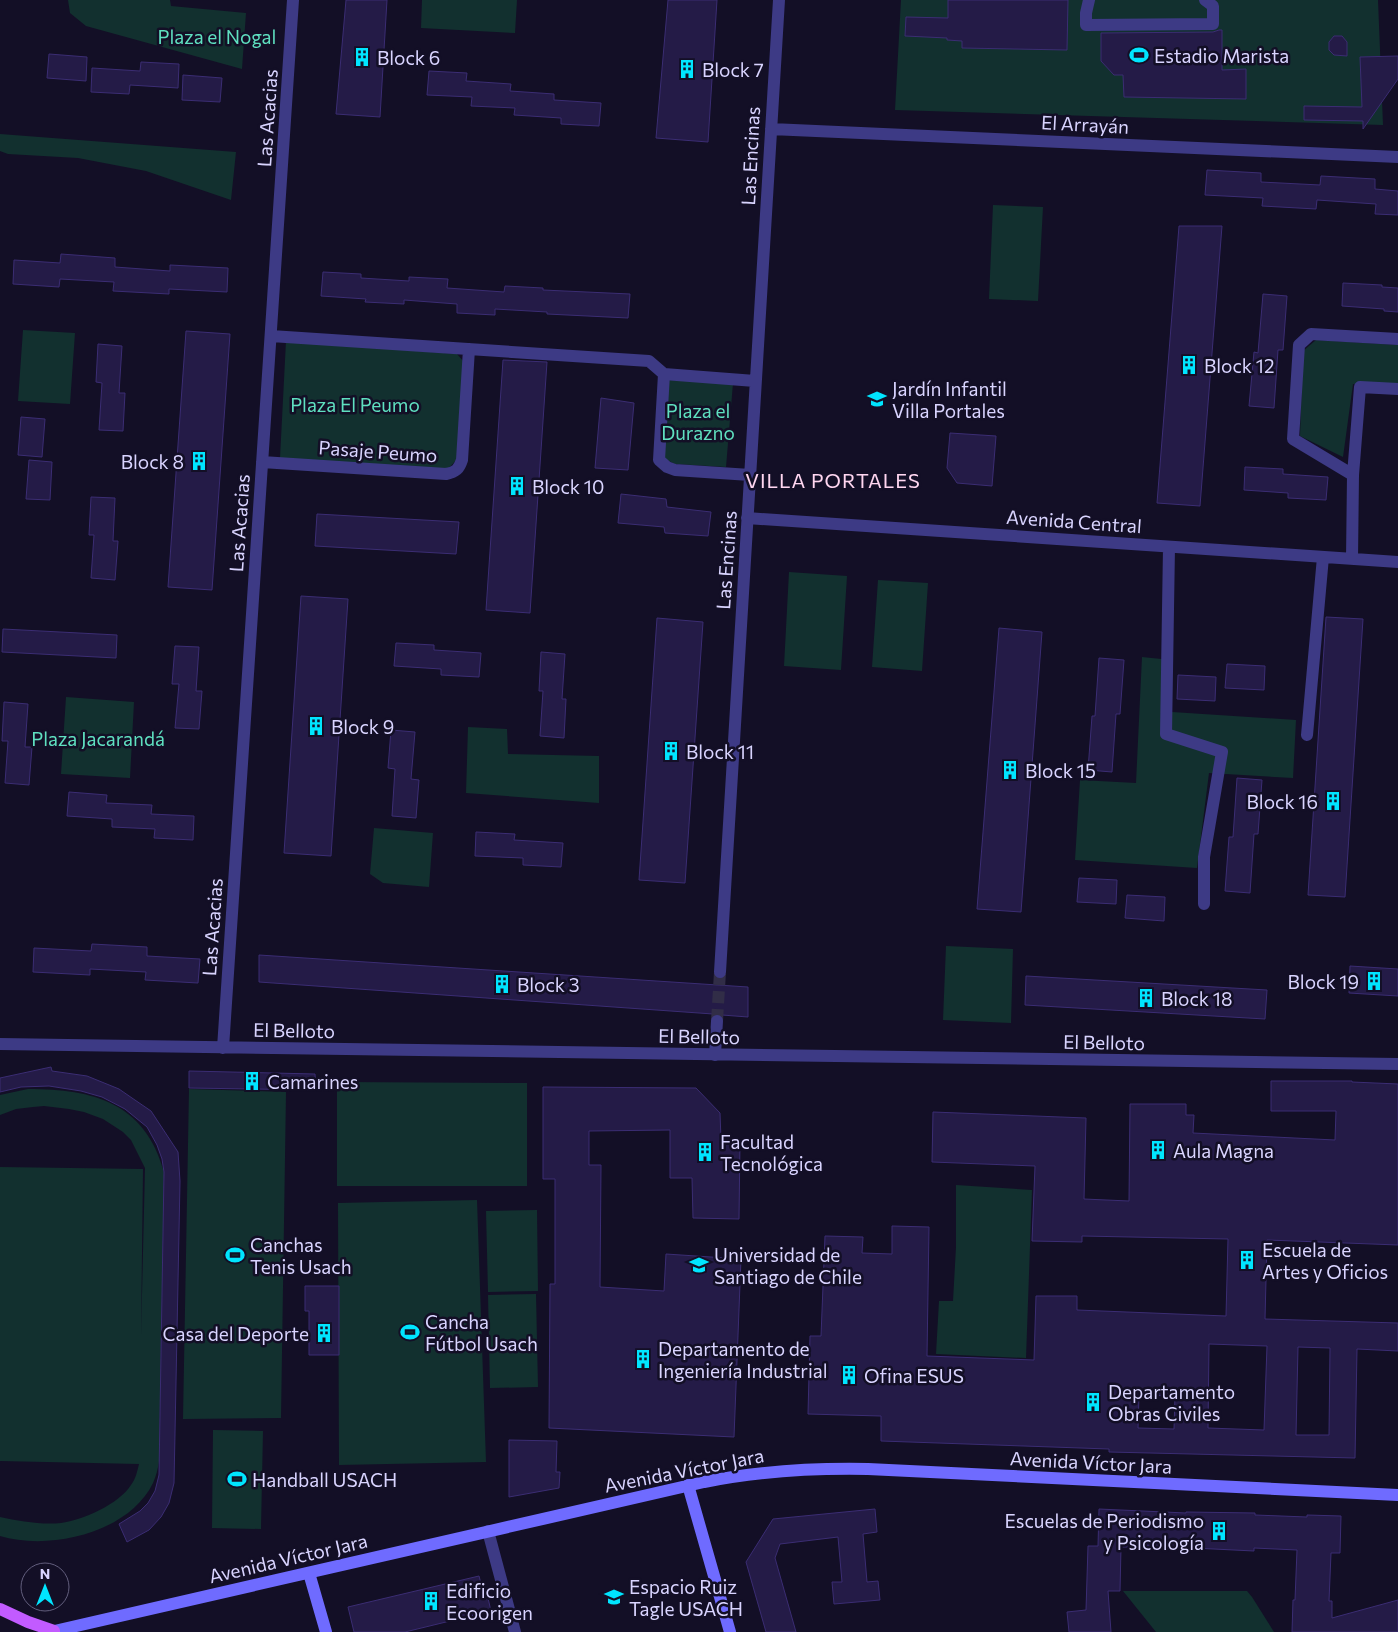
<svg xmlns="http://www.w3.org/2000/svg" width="1398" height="1632" viewBox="0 0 1398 1632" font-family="Commissioner,sans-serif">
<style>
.green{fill:#12302f}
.building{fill:#241b47;stroke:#3b2d73;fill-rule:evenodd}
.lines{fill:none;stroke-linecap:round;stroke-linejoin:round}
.street-tunnel{stroke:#312d47;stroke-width:12;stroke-dasharray:12 6;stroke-linecap:butt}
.street{stroke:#3d3a85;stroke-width:12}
.secondary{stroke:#6f6bff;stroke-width:12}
.primary{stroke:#c25bff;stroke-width:12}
.labels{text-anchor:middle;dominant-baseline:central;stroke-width:5;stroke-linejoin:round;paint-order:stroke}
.park-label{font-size:19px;fill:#5fe0c0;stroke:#130f26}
.poi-label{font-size:19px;fill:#d9d4ff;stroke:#130f26;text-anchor:start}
.street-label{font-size:19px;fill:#d9d4ff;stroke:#130f26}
.neighbourhood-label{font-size:20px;letter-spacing:1px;fill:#ffd6f0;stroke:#130f26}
</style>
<rect width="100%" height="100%" fill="#130f26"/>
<path class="green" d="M68 0H170L171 6 246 13 242 69 86 26 70 13Z
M422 0H517L515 33 421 28Z
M901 0H1378L1383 125 895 110Z
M0 134 236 152 231 200 146 171 78 158 8 154 0 151Z
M993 205 1043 207 1038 301 989 299Z
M23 330 75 333 70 404 18 401Z
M1316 340 1398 345V386L1353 384 1343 457 1300 436 1303 351Z
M286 341 457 354 464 362 458 458 448 469 280 458Z
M669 380 733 383 726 467 675 464 663 458Z
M789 572 847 576 841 670 784 666Z
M878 580 928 583 922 671 872 667Z
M1142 657 1171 660 1172 712 1296 720 1293 778 1209 773 1197 868 1075 860 1080 780 1136 783Z
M66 697 134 702 130 778 61 774Z
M468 727 507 729 508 754 599 756V803L466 793Z
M374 828 433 833 429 887 383 883 370 874Z
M946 946 1013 949 1011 1023 943 1020Z
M337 1082 527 1083V1186H337Z
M28 1089C94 1089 145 1103 164 1172L159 1461C158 1469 156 1476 153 1483 129 1533 49 1551 0 1536V1517C19 1521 41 1525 61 1523 83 1520 119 1504 131 1485 136 1478 137 1472 139 1464L0 1461V1167L143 1169 141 1337 145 1168 131 1140 123 1132 103 1119 84 1112 69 1109 44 1106 33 1107 16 1109 0 1115V1095Z
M189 1089 286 1092 281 1418 183 1419Z
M956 1185 1032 1190 1026 1358 936 1354 939 1301H953L956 1247Z
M477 1200 486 1462 339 1465 338 1203Z
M537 1210 538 1291 488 1292 486 1211Z
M536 1294 538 1387 490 1388 488 1295Z
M213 1430 263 1431 261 1529 212 1528Z
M1123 1591H1247L1252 1597 1274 1632H1156Z"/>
<path class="building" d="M346 0H387L380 117 336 114Z
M668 0H717L708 142 656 138Z
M948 0H1068L1067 50 962 48V41L947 40V38L905 36 906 17 948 18Z
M1219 30H1222V70L1246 69V99L1124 97 1123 75H1114L1101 61V33L1213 32Z
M1334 36H1342L1347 42V56L1334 55 1329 50V42Z
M49 54 87 57 86 81 47 78Z
M1398 56V79L1363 129V121L1304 120V106L1362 107 1360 57Z
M141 62 179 64 178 88 130 85 129 94 91 92 92 68 140 71Z
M429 71 467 73 466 81 511 84 510 91 554 94V100L601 103 599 126 561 124V118L514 115 515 108 471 106 472 97 427 95Z
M183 75 222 78 220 102 182 100Z
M1207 170 1261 173V182L1320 185 1321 176 1375 179V189L1398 191V215L1375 214 1376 204 1317 200 1316 209 1262 206 1263 198 1205 195Z
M1179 226H1222L1200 506 1157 503Z
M61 254 115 258V267L170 271V265L228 268 227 292 169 289V294L113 291 114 282 60 279 59 287 13 284 14 260 60 263Z
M323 272 361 274V278L409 281V277L448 279 447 288 504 292 505 286 543 288V290L630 294 628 318 547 314V312L495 309V315L457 313V304L404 300V304L365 302 366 299 321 296Z
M1343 283 1382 285V287L1398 288V312L1384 311V309L1342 306Z
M1263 294 1287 296 1283 350H1278L1274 408 1249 406 1254 352 1258 353Z
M186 331 230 334 212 590 168 587Z
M98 344 122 346 119 393H125L123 431 99 430 102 383 96 382Z
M503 360 547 362 530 613 486 610Z
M601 398 634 403 628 470 595 468Z
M21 417 45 419 42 457 18 455Z
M950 433 996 436 992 486 957 483 947 468Z
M29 460 52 462 50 500 26 499Z
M1245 467 1283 469V474L1328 477 1326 500 1288 498V493L1244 490Z
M621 494 666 499 667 507 711 512 708 536 665 533 664 527 618 523Z
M91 497 115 498 113 541H118L115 580 91 578 94 535H89Z
M317 514 459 522 456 554 315 546Z
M301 596 348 599 331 856 284 853Z
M1326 617 1363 619 1345 897 1308 895Z
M657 618 703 622 685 883 639 880Z
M999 628 1042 632 1021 912 977 909Z
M3 629 117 635 116 658 2 652Z
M396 643 434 645V650L481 653 479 677 441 675V669L394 666Z
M175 646 199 647 196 691H202L199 729 175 728 179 684H172Z
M541 652 565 654 562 699H566L564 738 540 736 543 691H539Z
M1099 658 1124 660 1120 714H1116L1112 772 1088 770 1092 716H1095Z
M1227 664 1265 666 1264 690 1225 688Z
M1178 675 1216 677 1215 701 1177 699Z
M4 702 28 704 25 747H32L29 785 5 783 8 741H2Z
M391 730 415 732 411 779 419 780 416 818 392 816 395 769 388 768Z
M1237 778 1262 780 1258 834H1254L1250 893 1225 891 1229 837H1233Z
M69 792 107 795 106 803 152 805 151 814 194 816 193 840 154 838 155 829 112 827V819L67 816Z
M476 832 515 834 514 840 563 843 561 867 523 865V858L475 856Z
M1079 878 1117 880 1116 904 1077 902Z
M1127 895 1165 897 1164 921 1125 918Z
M92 944 147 947V956L200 959 198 983 145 980 146 972 90 969V975L33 972 34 948 91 951Z
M259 955 748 987V1017L722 1015 718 1013 713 1014 259 982Z
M1350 966 1398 969V996L1349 993Z
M1026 976 1267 990 1265 1019 1025 1005Z
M51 1067 52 1071 87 1076 119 1089 132 1098 151 1111 178 1152 180 1181 174 1483 169 1503 161 1517 149 1530 127 1542 119 1524 140 1511 148 1503 155 1491 159 1475 164 1172 162 1159 157 1145 147 1127 125 1109 102 1097 81 1091 49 1086 21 1087 0 1092V1078Z
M189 1071 315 1074 316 1090 189 1088Z
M1271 1081H1352V1082L1398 1084V1245L1267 1240 1265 1319 1398 1323V1351L1357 1349 1355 1458 1109 1452V1449L881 1441V1416L808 1414 810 1336H821L825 1236 863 1237 862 1253 892 1254V1226L929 1227 927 1356 1034 1360 1036 1296H1077V1310L1226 1316 1228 1239 1082 1236V1242L1032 1241 1035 1166 932 1162 933 1112 1086 1118 1084 1199 1129 1201 1130 1104H1186V1115H1194L1193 1133 1335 1140 1336 1111H1271ZM1209 1344 1267 1346 1264 1430 1208 1428ZM1298 1347 1330 1348 1329 1435H1296ZM1139 1395 1175 1396 1174 1429 1138 1428Z
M543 1087 696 1088 720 1113 721 1140H740L739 1219 693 1218 692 1178H670V1130L589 1131V1165H601L600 1287 664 1291 666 1254 741 1259 734 1437 549 1428 550 1284H555V1179H543Z
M305 1286H339V1355H309V1311H305Z
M509 1440 557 1441 556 1472H560L559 1488 509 1497Z
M875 1509 877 1532 863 1534 867 1582 878 1581 880 1600 834 1604 832 1582H842L838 1537 780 1544 775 1558 796 1632H766L746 1562 773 1519Z
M1099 1509 1186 1513V1512L1255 1513V1515L1307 1517V1515L1341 1516 1340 1553H1331L1329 1601H1332V1618L1398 1600V1632H1292L1293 1600H1295L1297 1550 1254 1548V1551L1133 1545V1547H1121L1120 1591H1108L1111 1632H1069L1067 1612 1086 1610 1088 1546H1098Z
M479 1576 484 1595 487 1594 491 1611 405 1632H354L348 1607Z"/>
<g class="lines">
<path class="street-tunnel" d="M717 1021 720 972"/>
<path class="street" d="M1089 0 1086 13V25L1213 24V6L1205 0
M771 129 1398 157
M271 336 649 361 664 374 755 381
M664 374 659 460 667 467 675 470 750 475
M262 462 446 474C456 472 459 469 462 460L469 349
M1353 475 1293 439 1299 345 1311 334 1398 339
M747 518 1398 562
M1169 547 1166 734 1222 752 1204 857V904
M1352 559 1353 475 1360 387 1398 389
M1307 735 1323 557
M720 972 779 0
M0 1044 1398 1064
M223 1048 293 0
M715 1055 717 1021
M488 1531 515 1632"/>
<path class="secondary" d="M688 1485 730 1632
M309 1573 326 1632
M50 1632 704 1482C758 1471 813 1468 868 1469L1398 1495"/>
<path class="primary" d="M0 1609 28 1622 54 1631"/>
</g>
<defs>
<g id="stadium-bare" transform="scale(1.5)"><path d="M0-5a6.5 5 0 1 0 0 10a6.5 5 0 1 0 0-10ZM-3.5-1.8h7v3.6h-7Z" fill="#00e5ff" stroke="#130f26" stroke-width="2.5" paint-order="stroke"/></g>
<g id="building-bare" transform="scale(1.5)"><path d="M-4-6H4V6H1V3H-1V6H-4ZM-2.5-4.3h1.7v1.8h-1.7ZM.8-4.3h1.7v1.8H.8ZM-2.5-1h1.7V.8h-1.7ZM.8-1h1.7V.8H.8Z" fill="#00e5ff" stroke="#130f26" stroke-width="2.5" paint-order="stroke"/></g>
<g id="school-bare" transform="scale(1.5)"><path d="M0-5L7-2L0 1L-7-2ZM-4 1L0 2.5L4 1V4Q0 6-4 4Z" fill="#00e5ff" stroke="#130f26" stroke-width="2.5" paint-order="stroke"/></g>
<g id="university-bare" transform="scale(1.5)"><path d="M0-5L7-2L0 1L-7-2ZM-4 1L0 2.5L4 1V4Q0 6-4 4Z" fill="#00e5ff" stroke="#130f26" stroke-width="2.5" paint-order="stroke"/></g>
</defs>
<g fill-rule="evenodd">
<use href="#stadium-bare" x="1139" y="55"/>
<use href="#building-bare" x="362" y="57"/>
<use href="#building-bare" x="687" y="69"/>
<use href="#building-bare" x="1189" y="365"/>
<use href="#school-bare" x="877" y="399"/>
<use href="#building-bare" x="199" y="461"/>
<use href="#building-bare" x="517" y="486"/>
<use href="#building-bare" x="316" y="726"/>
<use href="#building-bare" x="671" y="751"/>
<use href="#building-bare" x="1010" y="770"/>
<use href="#building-bare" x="1333" y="801"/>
<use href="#building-bare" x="1374" y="981"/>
<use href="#building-bare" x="502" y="984"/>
<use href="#building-bare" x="1146" y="998"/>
<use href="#building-bare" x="252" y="1081"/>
<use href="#building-bare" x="1158" y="1150"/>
<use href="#building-bare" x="705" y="1152"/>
<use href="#stadium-bare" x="235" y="1255"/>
<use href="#building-bare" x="1247" y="1260"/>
<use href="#university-bare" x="699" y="1265"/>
<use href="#stadium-bare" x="410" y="1332"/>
<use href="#building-bare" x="324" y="1333"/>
<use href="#building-bare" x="643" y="1359"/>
<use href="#building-bare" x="849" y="1375"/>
<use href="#building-bare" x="1093" y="1402"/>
<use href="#stadium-bare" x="237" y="1479"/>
<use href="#building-bare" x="1219" y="1531"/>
<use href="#university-bare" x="614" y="1597"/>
<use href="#building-bare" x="431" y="1601"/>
</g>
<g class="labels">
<g class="park-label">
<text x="217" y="36">Plaza el Nogal</text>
<text x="355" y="404">Plaza El Peumo</text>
<text x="698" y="410">Plaza el<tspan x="698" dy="22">Durazno</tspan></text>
<text x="98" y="738">Plaza Jacarandá</text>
</g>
<g class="poi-label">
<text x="1154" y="55">Estadio Marista</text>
<text x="377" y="57">Block 6</text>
<text x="702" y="69">Block 7</text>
<text x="1204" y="365">Block 12</text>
<text x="892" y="388">Jardín Infantil<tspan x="892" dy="22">Villa Portales</tspan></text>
<text x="184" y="461" text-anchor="end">Block 8</text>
<text x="532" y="486">Block 10</text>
<text x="331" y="726">Block 9</text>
<text x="686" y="751">Block 11</text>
<text x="1025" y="770">Block 15</text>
<text x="1318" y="801" text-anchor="end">Block 16</text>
<text x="1359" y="981" text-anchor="end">Block 19</text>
<text x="517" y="984">Block 3</text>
<text x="1161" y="998">Block 18</text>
<text x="267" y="1081">Camarines</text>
<text x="720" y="1141">Facultad<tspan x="720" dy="22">Tecnológica</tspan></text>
<text x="1173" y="1150">Aula Magna</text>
<text x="250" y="1244">Canchas<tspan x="250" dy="22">Tenis Usach</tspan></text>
<text x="1262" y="1249">Escuela de<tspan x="1262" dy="22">Artes y Oficios</tspan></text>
<text x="714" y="1254">Universidad de<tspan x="714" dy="22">Santiago de Chile</tspan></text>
<text x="425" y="1321">Cancha<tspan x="425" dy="22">Fútbol Usach</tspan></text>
<text x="309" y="1333" text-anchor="end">Casa del Deporte</text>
<text x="658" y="1348">Departamento de<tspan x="658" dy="22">Ingeniería Industrial</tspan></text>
<text x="864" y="1375">Ofina ESUS</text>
<text x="1108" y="1391">Departamento<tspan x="1108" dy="22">Obras Civiles</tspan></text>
<text x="252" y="1479">Handball USACH</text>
<text x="1204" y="1520" text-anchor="end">Escuelas de Periodismo<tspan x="1204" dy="22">y Psicología</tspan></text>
<text x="629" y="1586">Espacio Ruiz<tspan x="629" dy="22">Tagle USACH</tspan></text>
<text x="446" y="1590">Edificio<tspan x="446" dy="22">Ecoorigen</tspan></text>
</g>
<g class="street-label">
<text transform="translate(267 118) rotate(-86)">Las Acacias</text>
<text transform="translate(1085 124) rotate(3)">El Arrayán</text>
<text transform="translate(750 156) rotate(-87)">Las Encinas</text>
<text transform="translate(378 451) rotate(4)">Pasaje Peumo</text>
<text transform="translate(1074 521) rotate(4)">Avenida Central</text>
<text transform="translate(239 523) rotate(-86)">Las Acacias</text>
<text transform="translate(726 560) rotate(-86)">Las Encinas</text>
<text transform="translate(212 927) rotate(-86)">Las Acacias</text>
<text transform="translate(294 1030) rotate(1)">El Belloto</text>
<text transform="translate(699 1036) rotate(1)">El Belloto</text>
<text transform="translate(1104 1042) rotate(1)">El Belloto</text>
<text transform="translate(1091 1462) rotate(3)">Avenida Víctor Jara</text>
<text transform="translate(684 1470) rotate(-11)">Avenida Víctor Jara</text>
<text transform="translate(288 1558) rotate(-13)">Avenida Víctor Jara</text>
</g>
<g class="neighbourhood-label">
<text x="833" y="480">VILLA PORTALES</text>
</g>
</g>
<g transform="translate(45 1587)"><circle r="24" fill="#130f26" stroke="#625e7d"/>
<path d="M0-4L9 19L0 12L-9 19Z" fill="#00e5ff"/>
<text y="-8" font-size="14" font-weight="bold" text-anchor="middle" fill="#d9d4ff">N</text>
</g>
</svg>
